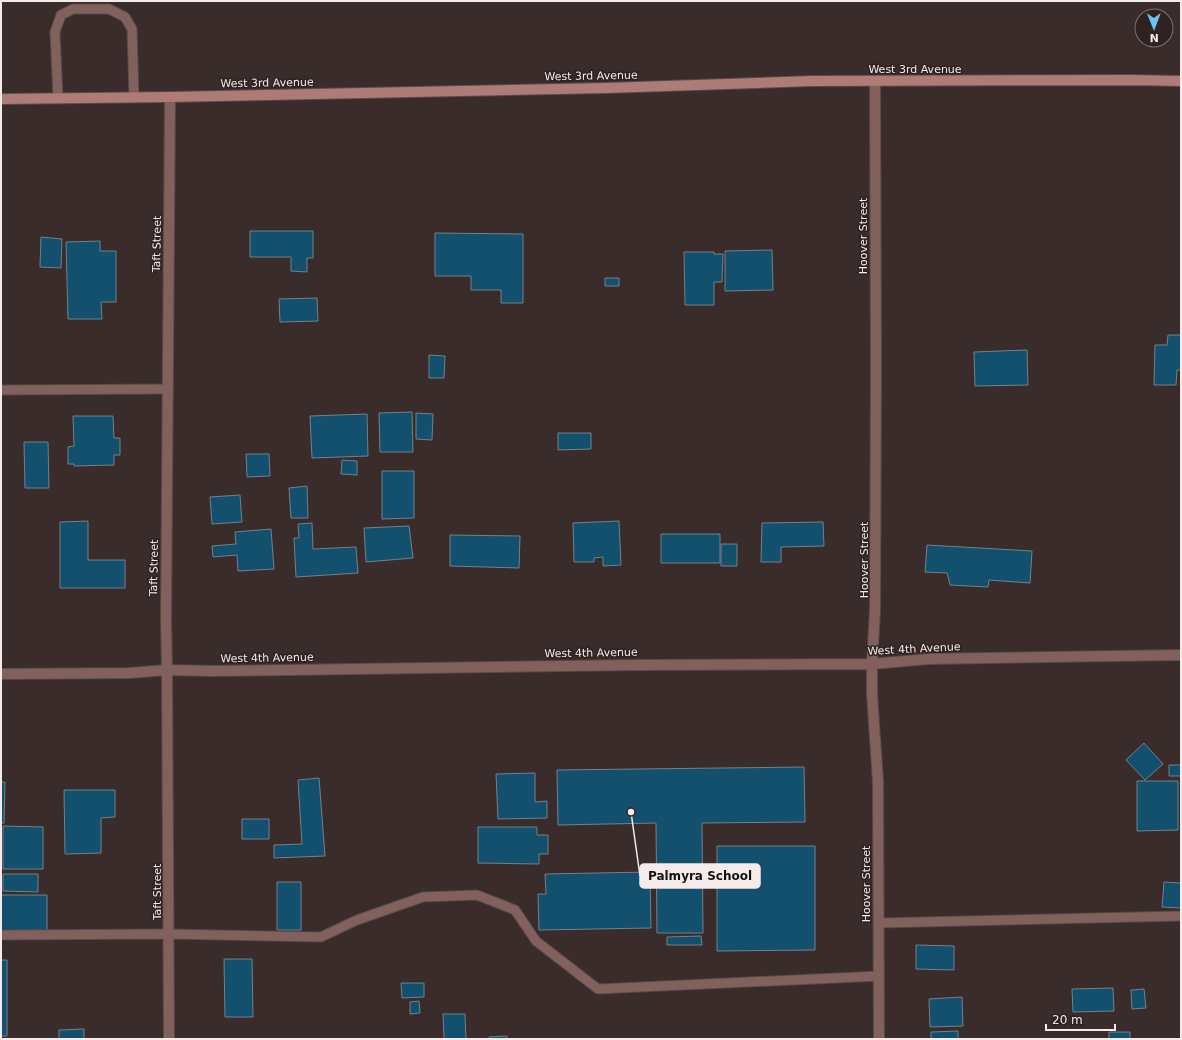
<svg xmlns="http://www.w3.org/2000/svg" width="1182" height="1040" viewBox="0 0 1182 1040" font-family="'DejaVu Sans',sans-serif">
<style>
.building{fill:#13506e;stroke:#748189}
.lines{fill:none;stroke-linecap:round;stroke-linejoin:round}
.lane-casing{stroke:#574b4a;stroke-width:11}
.street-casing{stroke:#574b4a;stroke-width:12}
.secondary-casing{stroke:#574b4a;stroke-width:12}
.lane{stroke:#82605e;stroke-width:9}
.street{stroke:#82605e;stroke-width:10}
.secondary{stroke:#af7b77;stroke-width:10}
.labels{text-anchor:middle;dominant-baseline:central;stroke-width:3;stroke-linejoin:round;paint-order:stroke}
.street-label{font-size:11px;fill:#f4ebea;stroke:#2f2221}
.leader{fill:none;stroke:#f4ebea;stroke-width:1.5}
.callout-dot{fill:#f4ebea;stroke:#2f2221;stroke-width:1.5}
.callout{fill:#f4ebea;stroke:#f4ebea;stroke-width:1.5}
.callout-label{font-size:12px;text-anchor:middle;font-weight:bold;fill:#111}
</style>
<rect width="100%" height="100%" fill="#392c2b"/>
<path class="building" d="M250 231H313V258H307V272L291 271V257H250Z
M435 233 523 234V303H501V290H471V276H435Z
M41 237 62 239 61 268 40 267Z
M100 241V251H116V302H101L102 319H68L66 242Z
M772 250 773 290 725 291V251Z
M684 252H714V254H723L722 282H714V305H685Z
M605 278H619V286H605Z
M317 298 318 321 280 322 279 299Z
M1168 335H1181V370H1177L1176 385H1154L1155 345H1167Z
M1027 350 1028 385 975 386 974 352Z
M429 355 445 356 444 378H429Z
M412 412 413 452H380L379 413Z
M416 413 433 414 432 440 416 439Z
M367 414 368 456 312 458 310 416Z
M73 416H113L114 438H120V455H114V465L74 466V464H68V447L74 446Z
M558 433H591V449L558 450Z
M24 442H48L49 488H25Z
M246 454H269L270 476 247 477Z
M342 460 357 461V475L341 474Z
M382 471H414V518L382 519Z
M307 486 308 518H291L289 488Z
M240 495 242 522 212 524 210 497Z
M88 521V560H125V588H60V522Z
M619 521 621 565 603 566V557L594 558V562H574L573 523Z
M823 522 824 546 781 547V562H761L762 523Z
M312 523 313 549 356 547 358 573 296 577 294 538H299L298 524Z
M409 526 413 558 366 562 364 528Z
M271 529 274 569 238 571 237 555 213 557 212 546 236 544 235 532Z
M661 534H720V563H661Z
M450 535 520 536 519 568 450 566Z
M721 544H737V566H721Z
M927 545 1032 551 1030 583 989 580 988 587 950 585 947 573 925 572Z
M1144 743 1163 764 1145 780 1126 760Z
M1169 765H1181V776H1169Z
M804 767 805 822 702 823 703 933H657L656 823 558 825 557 770Z
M535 773V802L547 801V818L498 819 496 774Z
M319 778 325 856 274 858V845L302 844 298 780Z
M1137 781H1178V830L1137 831Z
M1 782H5L4 823H1Z
M64 790H115V817L101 818V853L65 854Z
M242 819H269V839H242Z
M3 826 43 827V869H3Z
M478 827H537V835H548V854H539V864L478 863Z
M717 846H815V950L717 951Z
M650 872 651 928 539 930 538 894H546L545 874Z
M3 874H38V892L3 891Z
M277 882H301V930H277Z
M1164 882 1181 883V908L1162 907Z
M1 895H47V931H1Z
M701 936 702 945H667V937Z
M916 945 954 946V970L916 969Z
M224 959H252L253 1017H225Z
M1 960H7V1036H1Z
M401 983H424V997L402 998Z
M1113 988 1114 1011 1073 1012 1072 989Z
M1144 989 1146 1008 1132 1009 1131 990Z
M962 997 963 1026 930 1027 929 999Z
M419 1001 420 1013 410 1014V1002Z
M443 1014H465L466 1039H444Z
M84 1029V1039H59V1030Z
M958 1031V1039H931V1032Z
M1109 1032H1130V1039H1109Z
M507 1036V1039H489V1037Z"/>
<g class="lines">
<g class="lane-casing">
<path id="lane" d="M58 98 55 32 61 15 73 9H109L125 17 132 29 134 97
M1 390 168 389
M879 923 1181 916
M1 935 169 934 321 937 357 920 423 897 477 895 515 910 536 941 598 989 879 976"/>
</g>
<g class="street-casing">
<path id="street" d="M875 81 876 368 875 610 872 664V694L878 782 879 1039
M1 674 129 673 167 670 213 671 638 665 872 664 928 659 1181 655
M169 1039 167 670 166 620 170 97"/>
</g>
<g class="secondary-casing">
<path id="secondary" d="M1 99 170 97 606 88 812 81 1131 80 1181 81"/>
</g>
<use href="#lane" class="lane"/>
<use href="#street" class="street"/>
<use href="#secondary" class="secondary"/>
</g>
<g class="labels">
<g class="street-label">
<text x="915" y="69">West 3rd Avenue</text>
<text transform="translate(591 76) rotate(-1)">West 3rd Avenue</text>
<text transform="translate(267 83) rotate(-1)">West 3rd Avenue</text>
<text transform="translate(863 236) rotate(-90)">Hoover Street</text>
<text transform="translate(157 244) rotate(-89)">Taft Street</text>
<text transform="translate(864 560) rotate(-90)">Hoover Street</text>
<text transform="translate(154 568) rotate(-89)">Taft Street</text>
<text transform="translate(914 649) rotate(-3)">West 4th Avenue</text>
<text transform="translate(591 653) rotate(-1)">West 4th Avenue</text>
<text transform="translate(267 658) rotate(-1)">West 4th Avenue</text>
<text transform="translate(866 884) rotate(-90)">Hoover Street</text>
<text transform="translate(157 892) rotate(-90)">Taft Street</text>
</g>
</g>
<path class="leader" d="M631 812L640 876"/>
<circle class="callout-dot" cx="631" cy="812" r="4"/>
<rect class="callout" x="640" y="864" width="120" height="24" rx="4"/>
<g class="callout-label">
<text x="700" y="880">Palmyra School</text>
</g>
<rect width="1182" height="1040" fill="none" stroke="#f4ebea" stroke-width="4"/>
<g transform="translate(1154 28) rotate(179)"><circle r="19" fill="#2f2221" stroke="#7e7271"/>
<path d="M0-3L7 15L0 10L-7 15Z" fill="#6dc2f3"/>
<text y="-6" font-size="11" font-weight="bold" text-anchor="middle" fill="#f4ebea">N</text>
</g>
<path d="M1046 1024v6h69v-6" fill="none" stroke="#f4ebea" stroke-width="2"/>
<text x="1052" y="1024" font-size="12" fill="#f4ebea" stroke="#2f2221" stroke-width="3" paint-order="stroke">20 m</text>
</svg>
